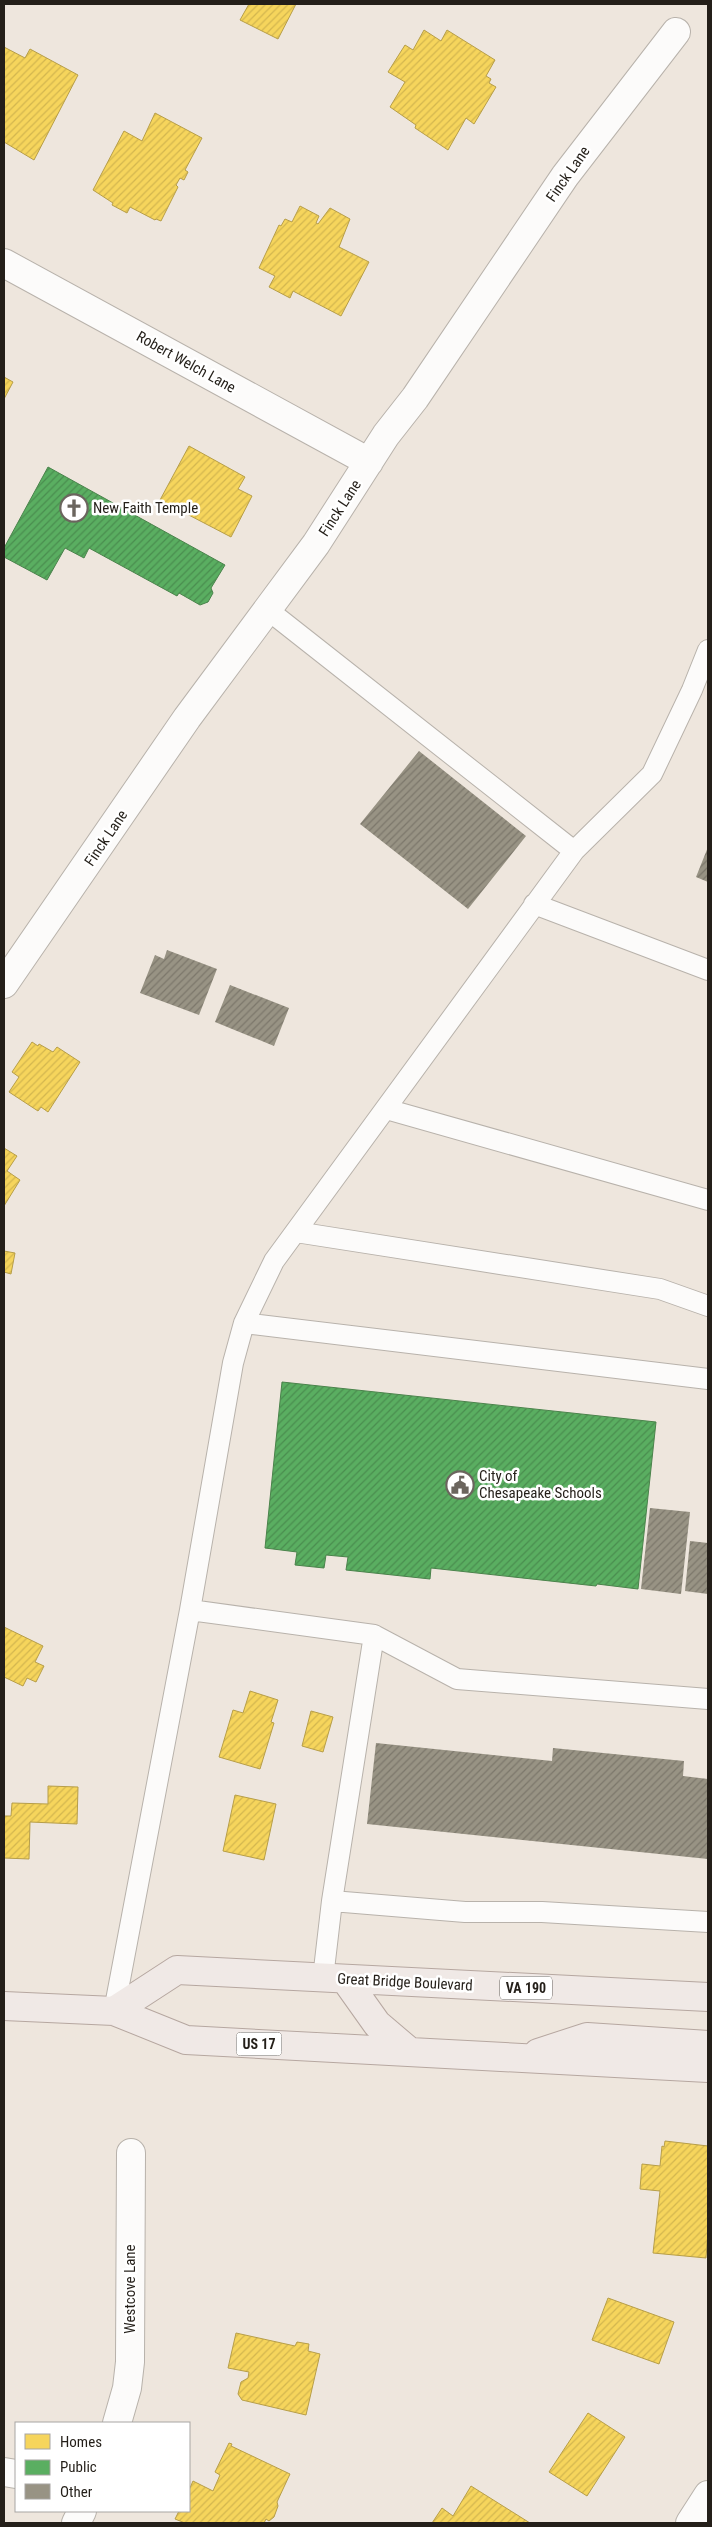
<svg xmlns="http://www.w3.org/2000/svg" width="712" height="2527" viewBox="0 0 712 2527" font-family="'Roboto Condensed',sans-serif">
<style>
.homes{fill:url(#homes-hatch);stroke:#b79e48}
.public{fill:url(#public-hatch);stroke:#4a834b}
.building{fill:url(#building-hatch)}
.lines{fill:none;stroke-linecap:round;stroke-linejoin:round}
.lane-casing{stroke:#b8b2ab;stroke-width:22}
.street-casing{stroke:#b8b2ab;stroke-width:30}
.primary-casing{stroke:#b6a7a0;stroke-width:30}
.lane{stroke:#fcfbfa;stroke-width:20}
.street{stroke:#fcfbfa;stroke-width:28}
.primary{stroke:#f0e9e6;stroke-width:28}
.labels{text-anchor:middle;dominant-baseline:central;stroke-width:5;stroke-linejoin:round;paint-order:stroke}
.shield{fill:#fff;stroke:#66625e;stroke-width:1}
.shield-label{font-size:14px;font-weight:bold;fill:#241f19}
.street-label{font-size:15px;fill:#241f19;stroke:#fff}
.poi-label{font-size:15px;fill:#241f19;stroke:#fff;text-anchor:start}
</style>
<defs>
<pattern id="homes-hatch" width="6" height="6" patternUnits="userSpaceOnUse" patternTransform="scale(1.25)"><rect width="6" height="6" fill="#f6d55c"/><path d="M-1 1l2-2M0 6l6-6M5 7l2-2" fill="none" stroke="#d3b64f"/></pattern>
<pattern id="public-hatch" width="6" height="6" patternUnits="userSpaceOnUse" patternTransform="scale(1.25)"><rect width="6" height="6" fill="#5aae61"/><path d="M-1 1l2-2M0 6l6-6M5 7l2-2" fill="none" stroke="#4a8d4f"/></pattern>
<pattern id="building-hatch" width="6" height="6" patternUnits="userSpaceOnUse" patternTransform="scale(1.25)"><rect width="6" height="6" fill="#989384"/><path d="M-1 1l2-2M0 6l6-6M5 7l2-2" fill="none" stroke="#7c776b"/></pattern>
</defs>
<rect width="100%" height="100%" fill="#eee6dd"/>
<path class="homes" d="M249 4H296L278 39 240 20Z
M424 30 441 41 447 30 495 60 486 76 491 79 489 83 496 87 474 124 466 118 448 150 415 128 416 125 390 107 405 82 388 72 405 45 413 50Z
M4 47 25 58 30 49 78 75 34 160 4 142Z
M155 113 202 138 185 170 188 172 184 180 180 178 176 185 178 187 161 221 156 219 155 220 130 207 127 213 112 205 113 203 93 190 124 131 142 141Z
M300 206 319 216 316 223 318 224 330 208 350 219 339 247 369 262 341 316 293 291 290 298 269 287 275 276 259 268 279 225 281 226 285 219 292 222Z
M4 377 13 382 4 399Z
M189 446 245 477 238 489 252 496 231 537 160 500Z
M32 1042 38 1046 39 1044 53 1052 57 1047 80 1062 48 1112 41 1107 38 1111 9 1092 19 1077 12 1072Z
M4 1148 17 1156 7 1171 20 1180 4 1206Z
M4 1251 15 1253 11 1274 4 1272Z
M4 1627 43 1646 35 1662 44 1666 36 1682 27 1678 23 1686 4 1677Z
M250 1691 278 1700 271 1722 274 1723 260 1769 219 1757 233 1710 243 1713Z
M311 1711 333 1717 323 1752 302 1746Z
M48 1786 78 1787 77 1824 30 1822 29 1859 4 1858V1816H11L12 1803 48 1804Z
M235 1795 276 1804 264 1860 223 1851Z
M665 2141 708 2146V2232L706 2258 653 2253 660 2191 640 2189 642 2164 660 2166 662 2146 664 2147Z
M608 2298 674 2322 659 2364 592 2340Z
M236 2333 295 2346 297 2342 309 2344 308 2351 320 2354 306 2415 242 2400 238 2394 241 2382 248 2378 249 2372 228 2368Z
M588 2413 625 2437 587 2496 549 2472Z
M229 2443 232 2444 231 2446 290 2474 277 2502 278 2506 274 2517 269 2521 266 2519 264 2523H185L175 2519 179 2511H189V2490L193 2481 213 2491 220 2475 215 2472Z
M471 2486 530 2523H432L442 2508 453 2516Z"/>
<path class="public" d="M48 467 225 565 211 588 213 593 208 602 200 605 179 593 177 596 89 548 84 558 65 548 47 580 4 557V548Z
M282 1382 656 1422 638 1589 597 1584 596 1586 431 1568 430 1579 346 1570 348 1557 326 1555 324 1568 295 1565 297 1552 265 1548Z"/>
<path class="building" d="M419 751 526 836 468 909 360 824Z
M708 847V882L696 877Z
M167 950 217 969 199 1015 140 993 155 955 164 959Z
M230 985 289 1008 274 1046 215 1022Z
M650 1508 690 1512 681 1594 641 1589Z
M690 1541 708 1543V1594L685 1591Z
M376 1743 552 1761 553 1748 684 1761 683 1776 708 1779V1859L367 1824Z"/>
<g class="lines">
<g class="lane-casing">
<path id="lane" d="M268 610 574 851 652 774 692 690 708 650
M534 904 708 970
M386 1109 708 1200
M296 1232 660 1289 708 1306
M244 1323 708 1379
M190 1610 374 1635 457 1679 708 1699
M332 1901 465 1912H542L708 1922
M323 1978 332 1901 374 1635
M114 2011 190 1610 233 1363 244 1323 274 1261 574 851"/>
</g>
<g class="street-casing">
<path id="street" d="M4 263 369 462
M4 984 187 718 316 544 386 435 415 398 565 176 676 32
M117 2423 127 2388 130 2362 131 2153
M4 2472 16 2474
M76 2523 82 2511
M690 2523 708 2495"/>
</g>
<g class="primary-casing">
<path id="primary" d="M345 1979 377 2024 410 2052
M4 2006 114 2011 186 2040 708 2068
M114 2011 177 1970 708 1997
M538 2053 587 2037 708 2045"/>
</g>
<use href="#lane" class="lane"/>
<use href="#street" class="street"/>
<use href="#primary" class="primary"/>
</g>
<defs>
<g id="church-ring" transform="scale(1.4375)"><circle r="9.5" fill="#fff" stroke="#6b655e" stroke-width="1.5"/><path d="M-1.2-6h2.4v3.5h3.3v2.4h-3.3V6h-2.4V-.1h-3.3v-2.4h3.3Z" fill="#6b655e"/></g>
<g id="civic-ring" transform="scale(1.4375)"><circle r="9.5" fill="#fff" stroke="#6b655e" stroke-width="1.5"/><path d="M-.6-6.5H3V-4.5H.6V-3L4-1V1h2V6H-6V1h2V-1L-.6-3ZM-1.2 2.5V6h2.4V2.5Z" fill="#6b655e"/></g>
</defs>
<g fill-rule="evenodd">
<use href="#church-ring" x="74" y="508"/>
<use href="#civic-ring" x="460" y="1485"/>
</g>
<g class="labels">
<g class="shield">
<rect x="500" y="1976.5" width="52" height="23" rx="4"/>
<rect x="236.5" y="2032.5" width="45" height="23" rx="4"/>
</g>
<g class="shield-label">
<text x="526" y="1988">VA 190</text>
<text x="259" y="2044">US 17</text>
</g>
<g class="street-label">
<text transform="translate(568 174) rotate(-55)">Finck Lane</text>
<text transform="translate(186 362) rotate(29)">Robert Welch Lane</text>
<text transform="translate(340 508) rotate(-57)">Finck Lane</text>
<text transform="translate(106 838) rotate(-56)">Finck Lane</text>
<text transform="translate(405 1982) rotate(3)">Great Bridge Boulevard</text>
<text transform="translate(130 2289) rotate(-90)">Westcove Lane</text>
</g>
<g class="poi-label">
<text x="93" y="508">New Faith Temple</text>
<text x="479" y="1476">City of<tspan x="479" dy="17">Chesapeake Schools</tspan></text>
</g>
</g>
<rect width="712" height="2527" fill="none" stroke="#241f19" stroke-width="10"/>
<rect x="15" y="2422" width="175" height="90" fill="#ffffff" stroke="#a7a5a3"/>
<rect x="25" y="2434" width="25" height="15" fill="#f6d55c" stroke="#a7a5a3"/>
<text x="60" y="2447" font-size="15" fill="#241f19">Homes</text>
<rect x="25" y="2460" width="25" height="15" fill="#5aae61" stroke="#a7a5a3"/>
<text x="60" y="2472" font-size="15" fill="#241f19">Public</text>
<rect x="25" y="2484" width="25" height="15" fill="#989384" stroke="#a7a5a3"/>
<text x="60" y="2497" font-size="15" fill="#241f19">Other</text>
</svg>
